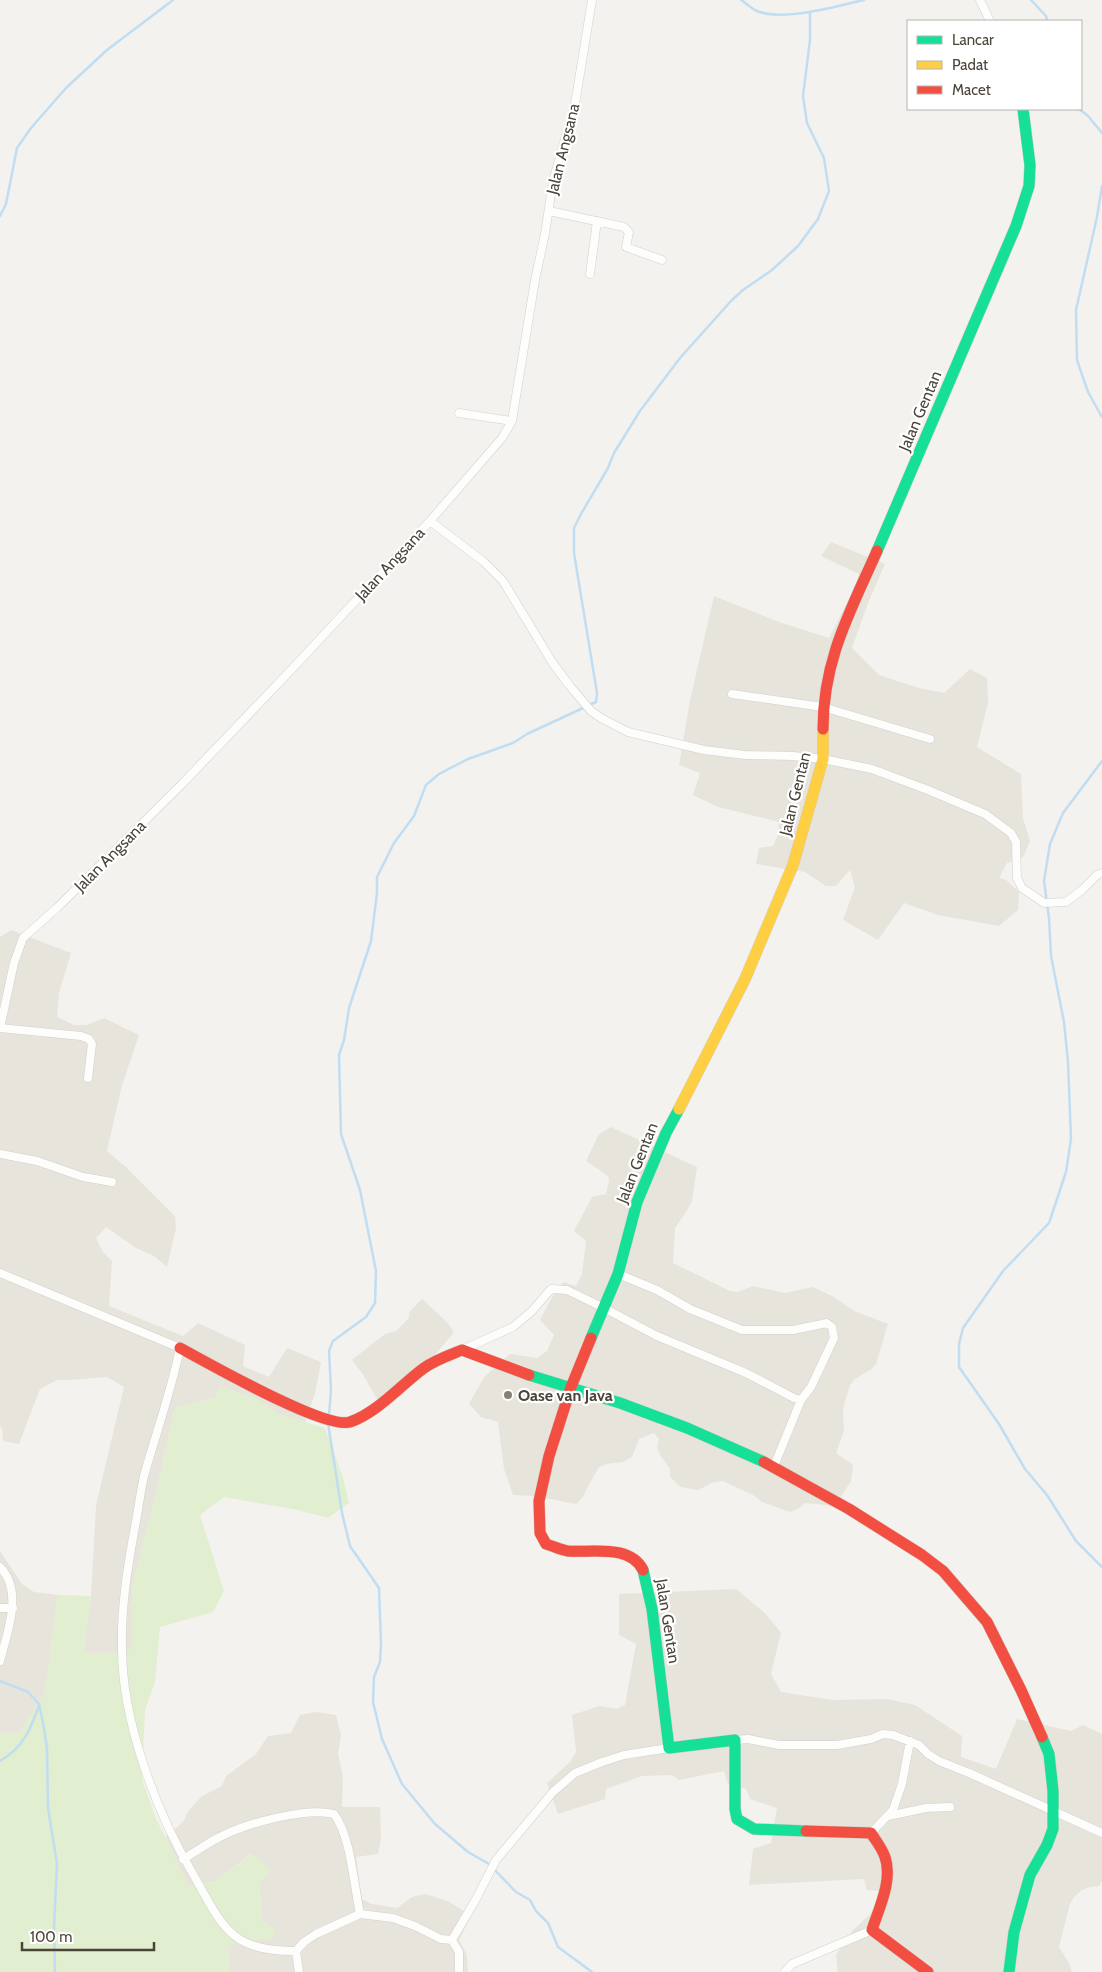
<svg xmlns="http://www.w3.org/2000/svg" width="1102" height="1972" viewBox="0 0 1102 1972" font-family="Cabin,sans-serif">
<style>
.residential{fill:#e7e4dc}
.green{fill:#e1eecf}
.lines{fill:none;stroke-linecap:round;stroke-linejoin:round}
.stream{stroke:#c0ddf1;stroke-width:2.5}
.street-casing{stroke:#d2d0cb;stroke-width:9}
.fast-casing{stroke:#d3cfc5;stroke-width:12}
.slow-casing{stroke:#d3cfc5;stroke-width:12}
.jam-casing{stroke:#d3cfc5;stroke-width:12}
.street{stroke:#fdfdfc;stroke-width:8}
.fast{stroke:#16e098;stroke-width:11}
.slow{stroke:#ffcf43;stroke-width:11}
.jam{stroke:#f24e42;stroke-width:11}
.poi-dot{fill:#868178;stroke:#fff;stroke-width:2}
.labels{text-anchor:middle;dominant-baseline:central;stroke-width:4.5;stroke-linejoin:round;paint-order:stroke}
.street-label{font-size:16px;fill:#4b4439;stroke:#fff}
.poi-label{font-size:16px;font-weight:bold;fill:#4b4439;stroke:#fff;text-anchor:start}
</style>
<rect width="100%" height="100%" fill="#f4f2ee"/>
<path class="residential" d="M831 542 885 564 868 603 852 648 879 675 919 688 944 693 970 669 987 678 988 702 977 747 1021 774 1023 818 1030 841 1023 857 1007 863 999 878 1006 880 1019 892 1018 910 999 926 938 915 904 903 878 940 843 920 855 887 850 870 836 886H826L805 872 756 864 759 848 773 846 778 835 779 822 718 807 693 795 700 773 679 765 690 700 714 596 779 622 829 638 857 584 859 574 821 556Z
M11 930 71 953 59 993 57 1017 74 1025H87L104 1018 139 1035 122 1085 107 1151 127 1168 175 1216 176 1228 167 1267 154 1256 136 1248 106 1227 96 1238 103 1252 112 1261 109 1306 183 1336 198 1323 245 1345 243 1366 269 1377 287 1348 321 1362 315 1394 305 1422 279 1414 258 1400 221 1386 215 1398 175 1408 153 1506 132 1587V1650L109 1653 83 1654 91 1596 96 1505 124 1387 107 1377 70 1380H57L40 1389 19 1444 3 1441 2 1428 0 1427V937Z
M611 1127 697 1167 692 1201 686 1212 675 1228 673 1263 730 1291 738 1292 753 1286 785 1293 813 1287 834 1297 854 1311 888 1324 876 1364 870 1370 855 1379 850 1385 843 1409 844 1431 836 1453 853 1465 851 1481 835 1506 805 1503 798 1509 790 1512 762 1502 755 1496 723 1481 714 1482 698 1490 681 1487 670 1477V1469L660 1455 657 1447 659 1439 654 1433 639 1439 632 1457 623 1462 606 1464 598 1468 582 1498 576 1504 534 1496 513 1495 504 1469 498 1422 481 1417 469 1404 485 1376 510 1354 537 1358 547 1351 554 1335 540 1320 552 1297 563 1282 576 1286 582 1274 586 1241 574 1231 592 1197 606 1194 609 1181 608 1177 604 1173 586 1161 599 1134Z
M422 1299 448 1323 454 1332 435 1355 403 1383 377 1399 364 1376 352 1360 385 1334 396 1331 409 1318V1312Z
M0 1551 22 1584 34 1592 58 1595 45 1693 20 1732 0 1734Z
M736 1589 765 1613 781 1633 771 1674 781 1692 833 1700 887 1699 915 1705 962 1736 961 1757 996 1769 1017 1719 1071 1731 1083 1725 1102 1734V1881L1099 1886 1090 1887 1082 1890 1074 1897 1070 1904 1059 1947 1069 1963 1072 1972H838L836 1955 852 1931 878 1907 880 1891 867 1890 864 1879 749 1885 753 1849 771 1843 777 1808 750 1799 746 1789 728 1784 724 1771 679 1780 672 1775 642 1776 606 1789 605 1799 558 1814 547 1783 570 1762 576 1752 572 1715 599 1706 617 1709 625 1705 636 1644 619 1635V1594Z
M315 1712 336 1715 341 1735 338 1754 343 1776 342 1807H380L381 1839 378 1854 356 1857 362 1899 372 1904 397 1908 412 1897 425 1894 448 1901 471 1916 459 1940 467 1955 468 1972H229L228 1946 262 1921 259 1884 270 1870 251 1854 216 1881 188 1887 166 1837 183 1822 189 1810 202 1796 222 1786 226 1776 256 1754 268 1736 291 1733 300 1715Z"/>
<path class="green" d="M221 1386 258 1400 279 1414 325 1428 343 1478 349 1503 328 1518 298 1510 224 1497 200 1515 224 1591 213 1612 160 1627 155 1682 145 1710 142 1779 156 1819 172 1849 188 1887 216 1881 252 1854 270 1870 259 1885 262 1921 275 1927 274 1938 228 1946 229 1972H0V1734L20 1732 45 1693 58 1595 91 1596 83 1654 109 1653 132 1650V1587L153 1506 175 1408 215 1398Z"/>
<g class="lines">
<path class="stream" d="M741 0C746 3 752 9 757 11 784 22 836 6 864 0
M1031 0 1046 16 1047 21
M1079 109 1088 116 1102 133
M1102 186 1097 217 1076 310 1077 360 1088 392 1102 417
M0 216 6 204 17 148 31 128 66 88 107 50 173 0
M1102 761 1063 813 1050 844 1044 881 1049 918 1051 956 1064 1022 1068 1062 1071 1139 1066 1172 1049 1223 1003 1271 963 1328 959 1344V1367L999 1424 1025 1469 1047 1495 1076 1541 1102 1567
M329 1415 331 1390 329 1351 333 1341 366 1317 375 1303 376 1271 360 1190 341 1134 339 1055 344 1040 349 1008 371 941 377 893V877L394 843 414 816 426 785 439 774 468 759 513 743 527 734 596 702 597 693 574 553V528L581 514 608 468 614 453 640 411 680 358 731 301 743 290 772 270 798 246 818 219 829 191 824 158 807 123 803 96 810 40V12
M328 1423 342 1513 350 1546 379 1588 381 1644 380 1662 374 1677 373 1702 382 1739 402 1784 435 1824 468 1852 489 1864 516 1892 530 1900 536 1911 548 1923 558 1947 592 1972
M0 1681 28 1692 39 1704 43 1723 47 1748 48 1808 57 1864 54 1927 55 1972
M0 1761C23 1748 31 1729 39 1705"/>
<g class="street-casing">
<path id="street" d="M980 0 990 21
M549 211 624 227 629 232 626 247 662 260
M590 274 597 221
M459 413 512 421
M430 521 484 562 503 581 552 662 569 685 591 711 601 718 628 732 704 750 745 755 793 756 823 759 872 769 928 790 985 814 1011 833 1016 842 1017 878 1022 888 1044 903 1066 902 1082 890 1097 875 1102 873
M732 694 823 707 930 739
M0 1028 14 963 23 938 58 907 183 783 291 670 430 521 502 438 512 421 535 280 545 234 553 181 575 104 592 0
M0 1028 81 1036 89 1039 92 1044 88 1078
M0 1154 37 1161 83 1177 112 1182
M0 1273 180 1348C171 1392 156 1433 144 1476 140 1494 138 1513 134 1532 127 1571 121 1609 122 1648 122 1721 156 1812 193 1874 222 1925 229 1952 296 1951L299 1972
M462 1350 513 1327 532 1311 551 1289 567 1290 604 1308 657 1336 746 1373 794 1398 801 1400 811 1387 834 1338 832 1327 827 1323 793 1330H742L690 1309 657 1290 618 1274
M774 1466 801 1400
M0 1567C24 1591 7 1633 0 1661
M0 1608H13
M735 1740 748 1739 779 1745H837L871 1739 883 1734 893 1735 919 1745 928 1754 939 1761 969 1773 1102 1833
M888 1816 926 1808 950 1807
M871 1833 893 1810 902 1784 910 1741
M183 1859C197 1851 210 1841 224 1835 249 1823 307 1807 334 1814 351 1836 354 1886 360 1914
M452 1940 459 1952V1972
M296 1951 304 1942 316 1934 360 1914 393 1918 415 1926 441 1939 452 1940 476 1899 496 1860 553 1792 575 1773 602 1762 624 1755 669 1748
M785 1972 792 1964 872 1930"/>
</g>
<g class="fast-casing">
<path id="fast" d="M877 551 1016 226 1029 186 1030 165 1023 109
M591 1338 618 1274 637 1202 666 1133 679 1109
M529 1375 620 1403 687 1428 764 1462
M643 1570 652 1609 669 1748 735 1740V1809L737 1819 754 1829 806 1831
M1009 1972 1014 1932 1030 1875 1047 1845 1053 1829V1791L1049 1754 1042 1737"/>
</g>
<g class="slow-casing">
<path id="slow" d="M679 1109 745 979 793 865 823 759V729"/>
</g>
<g class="jam-casing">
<path id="jam" d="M823 729C823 660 850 612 877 551
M591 1338 571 1387 549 1456 539 1501 540 1533 546 1544C553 1546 561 1550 568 1551 592 1553 630 1544 643 1570
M180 1348C208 1363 325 1430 350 1422 377 1413 402 1384 424 1368 435 1360 450 1355 462 1350L529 1375
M764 1462 849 1509 922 1555 943 1571 987 1622 1021 1690 1042 1737
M806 1831 871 1833C876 1841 882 1848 885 1857 893 1880 879 1908 872 1930L928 1972"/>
</g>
<use href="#street" class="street"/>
<use href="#fast" class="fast"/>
<use href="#slow" class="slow"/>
<use href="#jam" class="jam"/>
</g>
<circle class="poi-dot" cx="508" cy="1395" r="5"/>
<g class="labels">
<g class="street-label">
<text transform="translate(563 149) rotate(-76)">Jalan Angsana</text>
<text transform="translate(920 411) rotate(-67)">Jalan Gentan</text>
<text transform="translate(390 564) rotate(-47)">Jalan Angsana</text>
<text transform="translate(795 794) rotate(-76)">Jalan Gentan</text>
<text transform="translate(110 856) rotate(-45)">Jalan Angsana</text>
<text transform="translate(637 1163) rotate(-68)">Jalan Gentan</text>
<text transform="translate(668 1621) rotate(81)">Jalan Gentan</text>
</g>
<g class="poi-label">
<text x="518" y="1395">Oase van Java</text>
</g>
</g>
<rect x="907" y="20" width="175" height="90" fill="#ffffff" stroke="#b7b4b0"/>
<rect x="917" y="36" width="25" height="8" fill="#16e098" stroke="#b7b4b0"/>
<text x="952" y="45" font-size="15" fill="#4b4439">Lancar</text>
<rect x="917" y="61" width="25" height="8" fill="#ffcf43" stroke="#b7b4b0"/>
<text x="952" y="70" font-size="15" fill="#4b4439">Padat</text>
<rect x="917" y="86" width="25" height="8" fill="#f24e42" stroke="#b7b4b0"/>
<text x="952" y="95" font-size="15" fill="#4b4439">Macet</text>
<path d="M22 1942v8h132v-8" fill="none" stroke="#4b4439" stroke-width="2.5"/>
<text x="30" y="1942" font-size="15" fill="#4b4439" stroke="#ffffff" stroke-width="4" paint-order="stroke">100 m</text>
</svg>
